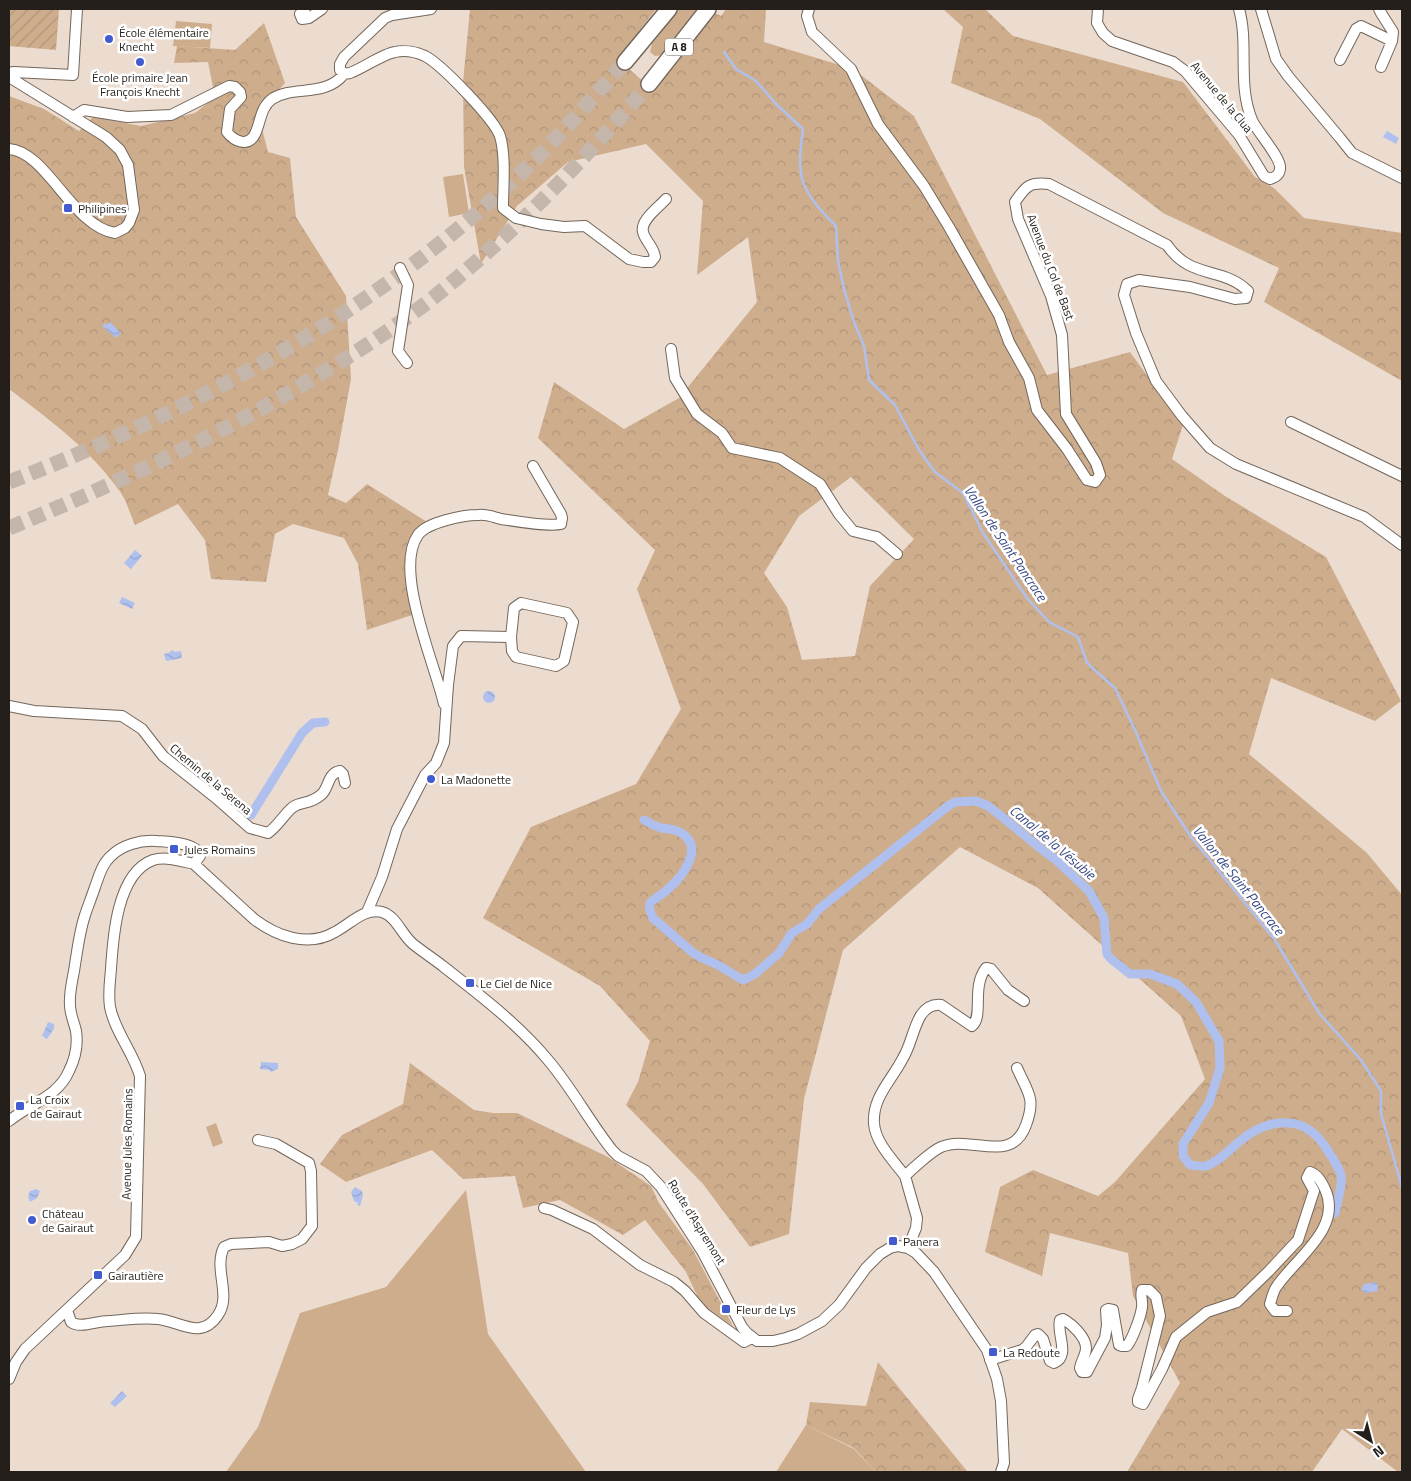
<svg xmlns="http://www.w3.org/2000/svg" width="1411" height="1481" viewBox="0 0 1411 1481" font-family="'Titillium Web',sans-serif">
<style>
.grass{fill:#cead8d}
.forest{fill:url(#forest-crowns);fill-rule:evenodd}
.garden{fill:url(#garden-furrows)}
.water{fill:url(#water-waves)}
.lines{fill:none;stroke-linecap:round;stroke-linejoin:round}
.stream{stroke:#afc0ee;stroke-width:2.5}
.canal{stroke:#afc0ee;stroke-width:9}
.highway-tunnel{stroke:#c4b6ab;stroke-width:15;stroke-dasharray:15 8;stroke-linecap:butt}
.minor-casing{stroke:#73665a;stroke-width:12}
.highway-casing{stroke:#73665a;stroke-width:18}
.minor{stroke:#fff;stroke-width:10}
.highway{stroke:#fff;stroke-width:15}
.poi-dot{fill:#425bce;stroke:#fff;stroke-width:2}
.labels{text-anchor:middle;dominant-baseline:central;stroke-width:5;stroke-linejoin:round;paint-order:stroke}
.shield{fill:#fff;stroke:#66625f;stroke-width:1}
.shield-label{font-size:11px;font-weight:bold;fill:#241f1a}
.poi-label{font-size:12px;fill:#241f1a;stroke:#fff;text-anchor:start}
.street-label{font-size:12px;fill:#241f1a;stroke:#fff}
.water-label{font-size:14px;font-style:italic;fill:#3a4a84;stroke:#fff}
</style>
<defs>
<pattern id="forest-crowns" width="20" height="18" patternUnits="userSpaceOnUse" patternTransform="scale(1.25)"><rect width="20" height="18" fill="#cead8d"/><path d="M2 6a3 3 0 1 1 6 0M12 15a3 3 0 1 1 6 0" fill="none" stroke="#b19479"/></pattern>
<pattern id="garden-furrows" width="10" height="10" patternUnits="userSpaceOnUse" patternTransform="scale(1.25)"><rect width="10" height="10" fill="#cead8d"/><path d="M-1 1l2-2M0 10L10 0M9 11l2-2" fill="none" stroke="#b19479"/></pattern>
<pattern id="water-waves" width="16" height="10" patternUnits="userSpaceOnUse" patternTransform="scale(1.25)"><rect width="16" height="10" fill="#afc0ee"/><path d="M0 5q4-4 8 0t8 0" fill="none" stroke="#96a5cc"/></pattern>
</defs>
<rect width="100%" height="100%" fill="#ecdccf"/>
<path class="grass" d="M679 9H700L664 55 655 56 650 52 652 44Z
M176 21 212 24 210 48 173 46Z
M463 174 469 213 449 217 443 177Z
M216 1123 223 1143 213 1147 206 1127Z
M466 1190 488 1334 586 1472H226L258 1427 300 1313 386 1287Z
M806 1425 854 1449 876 1472H776Z"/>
<path class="forest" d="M470 9H656L618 59 654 91 715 13 721 16 726 9H766L764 42 853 69 914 116 1047 375 1130 352 1183 425 1172 459 1225 496 1326 557 1401 701 1375 721 1271 678 1249 754 1367 853 1402 895V1472H1398L1342 1429 1312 1472H1127L1180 1383 1133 1296 1128 1253 1050 1233 1042 1276 985 1252 1000 1187 1033 1170 1098 1196 1115 1182 1205 1079 1181 1016 1038 888 960 847 843 950 804 1099 789 1234 750 1247 703 1184 626 1105 638 1082 650 1041 600 986 483 918 531 827 636 784 681 709 637 589 655 550 538 438 554 382 624 429 679 398 757 302 748 237 697 275 703 201 646 144 568 162 517 206 481 264 464 167 463 82ZM851 477 914 539 870 586 855 656 802 660 787 607 764 573 799 516Z
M943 9H985L1013 36 1183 82 1255 177 1274 188 1304 218 1402 233V381L1264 302 1279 268 1163 213 1040 119 951 83 963 27Z
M264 23 285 83 258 113 268 152 290 158 296 217 346 296 351 379 338 450 328 495 346 503 367 484 427 522 404 566 415 614 367 630 358 564 344 538 293 524 275 534 266 582 211 579 205 540 178 504 135 525C130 514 127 502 121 493 91 450 50 420 9 389V96L44 109 79 131 93 117 141 126 195 113 215 97 208 62 174 63 177 46 235 50Z
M410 1063 474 1110 493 1113H517L608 1157 651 1186 659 1203 693 1250 733 1326 701 1304 686 1272 645 1220 623 1235 560 1200 523 1208 515 1176 463 1179 432 1150 346 1182 320 1164 342 1135 403 1104Z
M878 1362 967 1471 989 1472H876L854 1448 806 1425 810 1402 866 1406Z"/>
<path class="garden" d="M9 9H59L56 50 9 46Z"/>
<path class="water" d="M1387 131 1399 138 1396 144 1383 137Z
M110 322 121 333 116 338 102 326 105 323 107 325Z
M135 550 142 556 131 569 124 563Z
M122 597 135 603 132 609 119 603Z
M172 650 175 652 181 651 182 658 166 661 164 654 169 653Z
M483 697a6 6 0 1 1 12 0a6 6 0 1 1-12 0Z
M48 1022 54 1024V1029L47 1039 42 1036Z
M261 1062 278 1063V1069L270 1072V1070L260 1069Z
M355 1187 362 1191 363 1195 360 1206 357 1205 358 1203 354 1201 351 1192Z
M36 1189 40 1191 37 1198 30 1202 28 1197 30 1191Z
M1377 1282 1378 1291 1365 1293 1361 1289 1364 1284Z
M122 1391 127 1396 115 1407 110 1403Z"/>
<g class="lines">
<path class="stream" d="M724 52 736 69 756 81 777 105 803 129C801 145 798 163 802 179 807 197 824 214 836 226L838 261 844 289 854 322 864 346 869 380 895 405 919 450 935 472 963 493 983 533 1027 598 1049 622 1078 637 1087 663 1115 688 1135 730 1161 791 1191 837 1275 940 1319 1013 1361 1060 1381 1091V1114L1402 1187"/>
<path class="canal" d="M251 815 302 733 313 723 325 722
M644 820C649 823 655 826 661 828 670 829 675 829 683 834 704 849 682 877 668 889 665 893 652 900 650 903 648 909 651 913 653 918L692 952 700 957 718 965 743 980 755 974 779 953 792 933 807 924 819 909 948 806 955 802 976 801 988 806 1001 816 1045 852 1055 859 1089 891 1104 918 1107 954 1111 959 1130 974H1150L1177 984 1196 1002 1219 1041 1220 1068 1209 1103 1183 1144V1156L1190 1165C1195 1165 1202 1167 1206 1166 1219 1162 1230 1149 1240 1141 1267 1119 1302 1113 1324 1145 1330 1154 1338 1165 1341 1175 1343 1183 1337 1204 1335 1213"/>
<path class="highway-tunnel" d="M9 482C195 410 373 313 519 175 557 140 590 100 625 62
M9 528C111 486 212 439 307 382 361 350 415 315 463 273 531 216 591 151 649 84"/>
<g class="minor-casing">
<path id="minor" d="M305 9 300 14 302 19 309 18 322 9
M431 9 392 15 385 18 344 57 340 64V70L344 74 350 73C363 68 383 54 395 52 404 50 416 52 425 56 442 65 494 119 500 136 506 156 503 187 503 208L516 218 541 224 564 227 585 226 629 259 643 262H651L655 257C654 247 645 241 643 232 640 220 659 207 666 199
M809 9 807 16 812 32 851 69 878 124 924 186 949 227 999 315 1009 342 1029 378 1037 410 1067 449 1087 480 1095 482 1100 475 1096 463 1066 414 1062 335 1051 296 1018 219 1015 202C1026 186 1029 182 1049 184L1167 245C1191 280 1222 266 1248 291L1246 298 1235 299 1190 287 1139 280 1127 284 1124 295 1136 333 1156 381 1182 416 1210 448 1236 464 1364 517 1402 545
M1098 9 1097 23 1103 33 1112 41 1173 62 1185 71 1239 135 1264 176 1270 179C1275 177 1279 176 1280 169 1282 158 1257 132 1252 120 1237 84 1249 44 1239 9
M1261 9 1276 59 1288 76 1340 138 1352 153 1402 178
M1379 9 1381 13 1393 32 1392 41 1381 67
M1340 60 1356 29 1361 26 1392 41
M9 73 14 72 73 75 77 9
M9 77 106 137 120 150 128 165 134 210 129 223 125 228 115 233C73 227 46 151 9 149
M73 117 84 110 127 117 171 115 229 86 235 87 240 92 241 97 230 109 227 132C234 141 248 148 255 134 261 122 260 108 272 99 293 85 325 98 344 74
M400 268 408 285 398 351 407 363
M671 349 675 378 697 414 722 433 732 448 780 458 820 484 839 514 853 531 877 537 897 554
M1291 422 1402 476
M444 704C435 664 393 570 418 535 427 522 464 515 478 515 486 514 493 517 501 519 515 521 548 527 561 524L562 518 561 514 533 466
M9 706 34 711 122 716 142 729 163 756 216 798 250 828 268 833C278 826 285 813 293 807 302 801 310 805 322 794 329 787 328 773 340 771L343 774 345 783
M194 864 254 919C276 936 308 948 335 932 349 925 365 907 382 912 396 916 402 935 413 944 423 952 434 959 444 967 481 996 518 1024 548 1060 572 1088 589 1121 612 1150L618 1156 646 1171 661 1187 702 1251 742 1327 747 1333 757 1341H773L786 1338 798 1334 822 1321 839 1305 866 1268 880 1254 890 1248 898 1246 908 1248 916 1253 934 1272 987 1350 997 1379 1001 1401 1004 1463 1001 1472
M367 912 382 877 397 829 425 775 436 763 444 743 448 685 453 646 461 636 511 637 512 651 516 657 556 666 564 661 573 622 567 613 521 603 514 608 511 637
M9 1121C29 1104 58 1097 69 1071 75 1059 78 1044 76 1031 74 1022 70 1014 70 1005 69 994 72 982 74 971 77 953 79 933 85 915 88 906 92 896 95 887 99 876 102 864 111 856 122 845 140 840 156 841 167 842 197 842 200 856L194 864
M905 1176C894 1161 876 1144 874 1124 872 1097 892 1080 903 1058 911 1045 913 1028 921 1015 926 1008 932 1004 941 1005L972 1026C984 1016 971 987 986 968L991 969 1008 990 1024 1001
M544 1208 552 1210 593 1229 640 1265 674 1282 685 1291 704 1313 744 1342 752 1338
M908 1248 916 1228 917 1218 905 1176C912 1169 932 1151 941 1147 971 1134 1011 1166 1026 1125 1036 1098 1028 1093 1017 1068
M67 1310 71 1322C80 1329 96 1321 108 1321 124 1320 142 1317 158 1319 180 1321 201 1341 218 1315 232 1295 213 1269 224 1247L231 1244 269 1242 282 1246 292 1244 302 1239 312 1226 311 1171 309 1163 276 1144 258 1140
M990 1360 1022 1350 1026 1347 1035 1335 1038 1334 1043 1339 1050 1361 1054 1363C1071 1356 1056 1333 1060 1320L1063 1319C1072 1324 1086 1337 1086 1348 1086 1355 1081 1361 1080 1368L1082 1372H1087L1105 1338 1107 1325 1106 1310 1108 1309 1113 1310 1119 1345 1122 1346H1127C1133 1338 1141 1316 1142 1307 1143 1301 1140 1296 1142 1290H1149L1156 1297 1160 1316 1142 1388 1138 1399V1402L1143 1404 1162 1369 1176 1337 1207 1312 1237 1302 1269 1271 1298 1240 1314 1191 1307 1178 1310 1172C1318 1175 1321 1181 1325 1189 1343 1228 1296 1258 1277 1286 1273 1291 1272 1298 1270 1304L1275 1311H1287
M9 1379 16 1362 25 1349 125 1255 136 1237 140 1076C133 1052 115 1032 110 1007 108 994 110 981 111 969 113 937 117 873 153 860 166 856 181 861 194 864"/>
</g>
<g class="highway-casing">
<path id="highway" d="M625 62 669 9
M649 84 708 9"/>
</g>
<use href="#minor" class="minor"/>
<use href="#highway" class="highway"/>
</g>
<g class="poi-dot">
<circle cx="109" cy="39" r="5"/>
<circle cx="140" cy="62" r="5"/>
<rect x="63" y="203" width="10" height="10" rx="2.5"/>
<circle cx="431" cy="779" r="5"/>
<rect x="169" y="844" width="10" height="10" rx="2.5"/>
<rect x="465" y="978" width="10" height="10" rx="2.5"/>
<rect x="15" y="1101" width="10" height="10" rx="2.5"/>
<circle cx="32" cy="1220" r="5"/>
<rect x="888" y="1236" width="10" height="10" rx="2.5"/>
<rect x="93" y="1270" width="10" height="10" rx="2.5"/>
<rect x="721" y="1304" width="10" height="10" rx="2.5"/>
<rect x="988" y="1347" width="10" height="10" rx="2.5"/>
</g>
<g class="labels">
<rect class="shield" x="665" y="38.5" width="28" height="17" rx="4"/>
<g class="shield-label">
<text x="679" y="47">A 8</text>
</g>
<g class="poi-label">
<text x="119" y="32">École élémentaire<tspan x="119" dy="14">Knecht</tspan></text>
<text x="140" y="77" text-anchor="middle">École primaire Jean<tspan x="140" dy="14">François Knecht</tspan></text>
<text x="78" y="208">Philipines</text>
<text x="441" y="779">La Madonette</text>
<text x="184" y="849">Jules Romains</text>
<text x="480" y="983">Le Ciel de Nice</text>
<text x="30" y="1099">La Croix<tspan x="30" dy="14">de Gairaut</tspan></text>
<text x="42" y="1213">Château<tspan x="42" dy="14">de Gairaut</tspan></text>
<text x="903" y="1241">Panera</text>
<text x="108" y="1275">Gairautière</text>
<text x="736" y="1309">Fleur de Lys</text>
<text x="1003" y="1352">La Redoute</text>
</g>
<g class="street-label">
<text transform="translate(1222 97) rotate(50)">Avenue de la Clua</text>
<text transform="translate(1051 267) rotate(69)">Avenue du Col de Bast</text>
<text transform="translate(211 779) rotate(40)">Chemin de la Serena</text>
<text transform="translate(127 1144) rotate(-89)">Avenue Jules Romains</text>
<text transform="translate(697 1222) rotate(58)">Route d'Aspremont</text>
</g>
<g class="water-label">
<text transform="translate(1006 543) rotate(56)">Vallon de Saint Pancrace</text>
<text transform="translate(1053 842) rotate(40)">Canal de la Vésubie</text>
<text transform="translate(1239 880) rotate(51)">Vallon de Saint Pancrace</text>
</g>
</g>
<rect width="1411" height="1481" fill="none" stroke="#241f1a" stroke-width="20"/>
<g transform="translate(1371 1441) rotate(144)" stroke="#ffffff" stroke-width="4" paint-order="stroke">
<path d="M0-4L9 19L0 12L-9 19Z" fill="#241f1a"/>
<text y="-8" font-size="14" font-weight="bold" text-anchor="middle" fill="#241f1a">N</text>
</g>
</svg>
